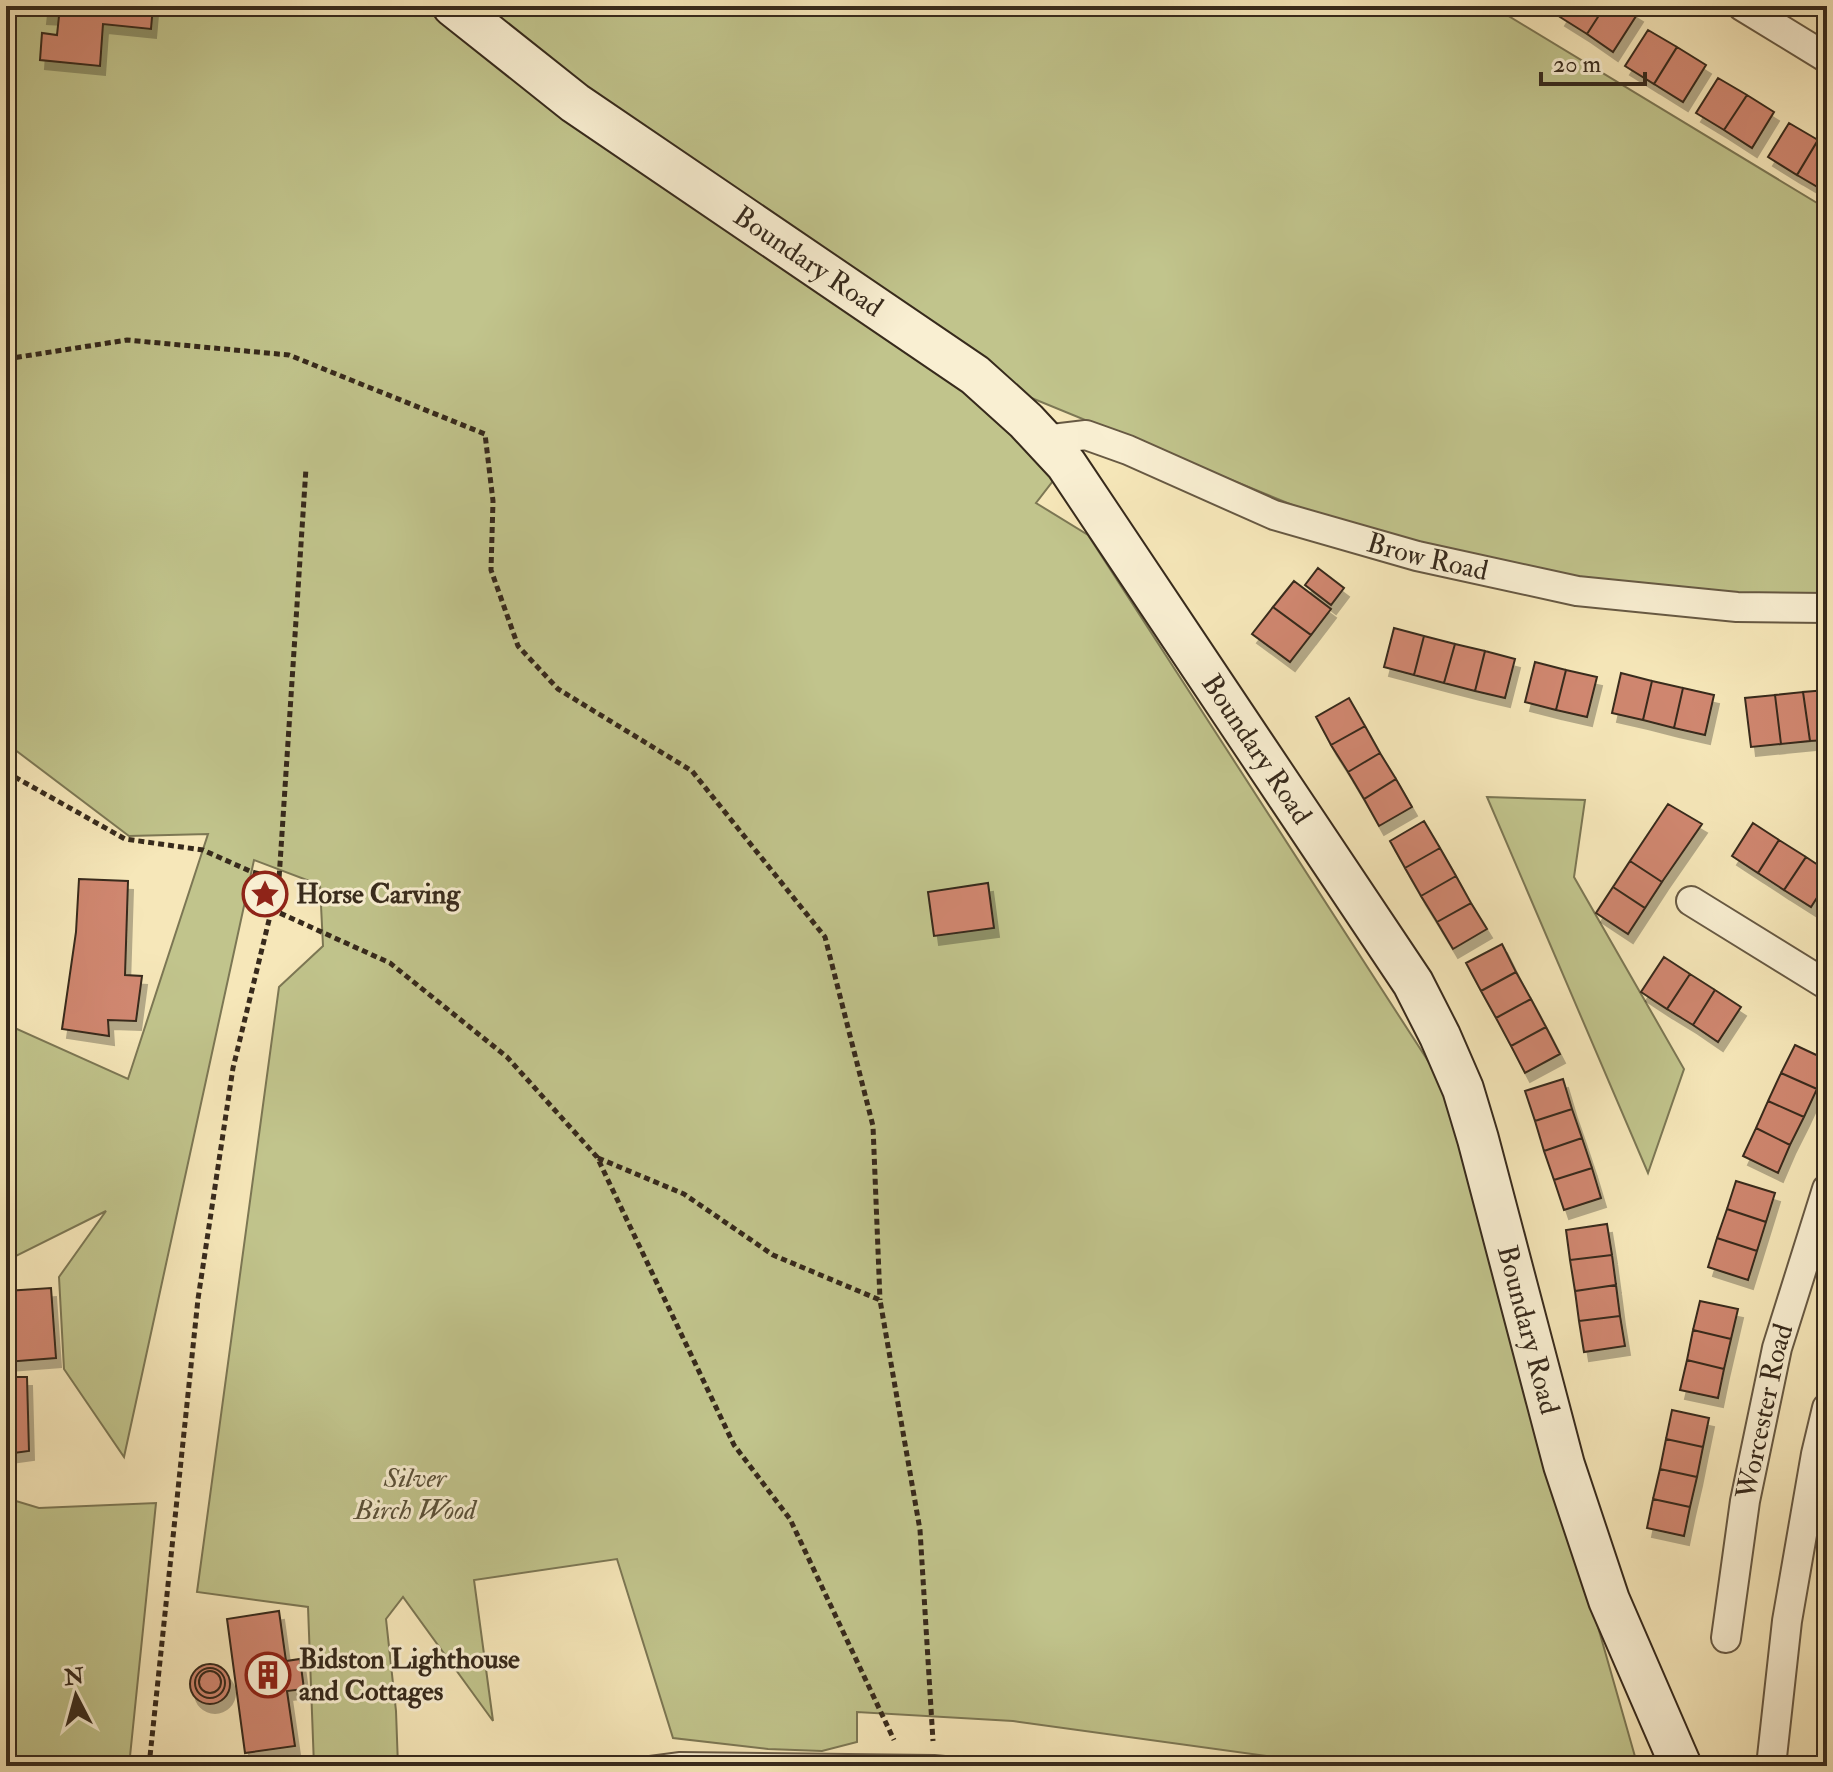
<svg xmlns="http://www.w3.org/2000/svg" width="1833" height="1772" viewBox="0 0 1833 1772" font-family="'IM FELL Double Pica',serif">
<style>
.green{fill:#c1c48c;stroke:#7c7754;stroke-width:2}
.building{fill:#d0876f;stroke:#372a1c;stroke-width:2;filter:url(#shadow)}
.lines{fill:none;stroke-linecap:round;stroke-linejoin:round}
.lane-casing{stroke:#675943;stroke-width:18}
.street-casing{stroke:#675943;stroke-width:32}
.secondary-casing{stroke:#372a1c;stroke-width:44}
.path{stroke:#372a1c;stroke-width:5;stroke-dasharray:6 4;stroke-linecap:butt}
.lane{stroke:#f9efd2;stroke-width:14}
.street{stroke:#f9efd2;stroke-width:28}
.secondary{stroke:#f9efd2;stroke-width:40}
.labels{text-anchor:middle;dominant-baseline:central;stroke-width:6;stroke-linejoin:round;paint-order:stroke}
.street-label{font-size:28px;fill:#372a1c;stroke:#f9efd2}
.poi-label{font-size:28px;font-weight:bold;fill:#372a1c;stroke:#f9efd2;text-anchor:start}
.park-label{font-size:28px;font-style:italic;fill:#5a5038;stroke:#f9efd2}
</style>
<defs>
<filter id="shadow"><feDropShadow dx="5" dy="9" stdDeviation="0" flood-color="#0004"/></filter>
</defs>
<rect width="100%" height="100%" fill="#f6e7b9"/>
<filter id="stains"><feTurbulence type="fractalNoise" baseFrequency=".0025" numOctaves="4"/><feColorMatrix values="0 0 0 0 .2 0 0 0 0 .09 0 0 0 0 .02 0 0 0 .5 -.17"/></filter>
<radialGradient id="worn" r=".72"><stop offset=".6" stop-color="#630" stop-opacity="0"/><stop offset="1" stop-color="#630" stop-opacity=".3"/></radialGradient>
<path class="green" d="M6 6H1492L1827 209V608L1737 607 1417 556 978 376 1066 464 1036 503 1088 535 1443 1084 1636 1760 1616 1766H1339L1013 1721 857 1712V1742L822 1751 768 1749 673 1738 617 1559 474 1580 493 1721 403 1597 386 1619 396 1711 398 1766H314L308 1607 197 1592 279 987 323 946 320 885 254 860 124 1457 64 1369 59 1277 106 1211 6 1261V1024L128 1079 208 834 129 836 6 743Z
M1487 797 1585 800 1574 877 1684 1069 1648 1173Z
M6 1498 39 1508 156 1503 129 1766H6Z"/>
<path class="building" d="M43 6H153L151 29 103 24 100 66 40 60 42 33 57 35 59 16 42 15Z
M1567 6H1605L1587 34 1560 17Z
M1605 6H1627L1638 13 1613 52 1587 34Z
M1648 30 1677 47 1654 84 1625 66Z
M1677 47 1706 65 1683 102 1654 84Z
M1718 78 1747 95 1724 130 1696 113Z
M1747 95 1774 112 1752 148 1724 130Z
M1789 123 1818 140 1797 175 1768 157Z
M1818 140 1827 146 1826 192 1797 175Z
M1318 568 1344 588 1331 605 1305 585Z
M1294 581 1331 609 1311 635 1273 607Z
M1273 607 1311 635 1290 662 1252 634Z
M1394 628 1424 636 1414 675 1384 667Z
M1424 636 1455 644 1444 683 1414 675Z
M1455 644 1485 651 1475 691 1444 683Z
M1485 651 1515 659 1505 698 1475 691Z
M1535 662 1566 670 1556 710 1525 702Z
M1566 670 1597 677 1587 717 1556 710Z
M1621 673 1652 681 1643 720 1612 713Z
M1652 681 1683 688 1674 728 1643 720Z
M1683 688 1714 695 1705 735 1674 728Z
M1827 690V740L1810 741 1803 692Z
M1803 692 1810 741 1781 744 1775 695Z
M1775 695 1781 744 1751 747 1745 698Z
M1349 698 1365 726 1331 745 1316 717Z
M1365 726 1380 753 1348 772 1331 745Z
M1380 753 1396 779 1364 799 1348 772Z
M1396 779 1412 807 1379 826 1364 799Z
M1668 804 1702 824 1662 882 1630 861Z
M1424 821 1440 848 1405 868 1390 841Z
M1753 823 1779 840 1758 873 1732 856Z
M1779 840 1806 857 1784 890 1758 873Z
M1440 848 1456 876 1421 896 1405 868Z
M1806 857 1827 871V882L1811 907 1784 890Z
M1630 861 1662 882 1645 908 1613 887Z
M1456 876 1471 903 1437 922 1421 896Z
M79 879 128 881 125 975 142 976 136 1021 108 1020 109 1036 62 1029 76 932Z
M988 883 994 928 934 936 928 892Z
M1613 887 1645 908 1628 934 1596 913Z
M1471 903 1487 929 1453 949 1437 922Z
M1502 944 1516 972 1481 991 1466 963Z
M1664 957 1690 974 1667 1009 1641 992Z
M1516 972 1531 999 1496 1018 1481 991Z
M1690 974 1715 990 1693 1025 1667 1009Z
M1715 990 1741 1007 1718 1042 1693 1025Z
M1531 999 1546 1027 1511 1046 1496 1018Z
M1546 1027 1560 1054 1525 1073 1511 1046Z
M1795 1045 1827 1060V1067L1817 1089 1781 1073Z
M1781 1073 1817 1089 1804 1117 1768 1101Z
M1563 1079 1572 1109 1535 1121 1525 1091Z
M1768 1101 1804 1117 1790 1145 1756 1128Z
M1572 1109 1582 1138 1544 1151 1535 1121Z
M1756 1128 1790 1145 1778 1173 1743 1156Z
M1582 1138 1592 1168 1554 1180 1544 1151Z
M1592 1168 1601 1198 1564 1210 1554 1180Z
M1736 1181 1775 1193 1766 1222 1727 1209Z
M1727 1209 1766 1222 1757 1251 1717 1238Z
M1607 1224 1612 1255 1570 1260 1566 1230Z
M1717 1238 1757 1251 1748 1280 1708 1267Z
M1612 1255 1616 1285 1575 1291 1570 1260Z
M1616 1285 1620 1316 1579 1321 1575 1291Z
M51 1288 56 1358 6 1362V1291Z
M1700 1301 1738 1309 1731 1339 1693 1330Z
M1620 1316 1625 1346 1584 1352 1579 1321Z
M1693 1330 1731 1339 1724 1369 1687 1360Z
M1687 1360 1724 1369 1718 1398 1680 1390Z
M6 1377H27L29 1451 6 1454Z
M1672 1410 1709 1418 1703 1447 1666 1439Z
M1666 1439 1703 1447 1697 1477 1660 1469Z
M1660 1469 1697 1477 1690 1507 1653 1499Z
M1653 1499 1690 1507 1684 1536 1647 1528Z
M279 1611 286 1661 300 1659 304 1689 287 1691 295 1746 245 1753 227 1619Z
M190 1684a20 20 0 1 1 40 0a20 20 0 1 1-40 0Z
M195 1683a15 15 0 1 1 30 0a15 15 0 1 1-30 0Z
M199 1682a11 11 0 1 1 22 0a11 11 0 1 1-22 0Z"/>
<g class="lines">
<g class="lane-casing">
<path id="lane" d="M635 1766 680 1760 934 1763 966 1766"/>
</g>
<g class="street-casing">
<g id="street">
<path d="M1742 6 1827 58"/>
<path id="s1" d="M1044 440 1086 435 1128 450 1274 515 1417 556 1577 591 1737 607 1827 608"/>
<path d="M1691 901 1827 985"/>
<path id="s2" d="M1726 1638 1745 1501 1777 1348 1827 1189"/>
<path d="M1771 1766 1787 1621 1816 1454 1827 1408"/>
</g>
</g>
<g class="secondary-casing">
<g id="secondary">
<path id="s3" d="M453 6 575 103 975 375 1026 421 1066 464 1413 983 1440 1036 1463 1089 1478 1139 1564 1465 1609 1600 1681 1766"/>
</g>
</g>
<path class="path" d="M6 359 127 340 289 355 485 434 493 501 491 570 518 646 558 689 692 771 825 937 873 1126 880 1300
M6 772 125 839 203 850 252 872 279 879
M271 909 390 963 507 1057 597 1157 734 1445 790 1519 894 1740
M598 1158 684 1194 773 1255 880 1300 920 1530 933 1741
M149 1766 198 1299 233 1068 279 879 306 468"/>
<use href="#lane" class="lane"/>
<use href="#street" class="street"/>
<use href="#secondary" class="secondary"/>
</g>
<defs>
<g id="sight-ring" transform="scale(2.3)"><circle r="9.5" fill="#f9efd2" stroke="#8f2418" stroke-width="1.5"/><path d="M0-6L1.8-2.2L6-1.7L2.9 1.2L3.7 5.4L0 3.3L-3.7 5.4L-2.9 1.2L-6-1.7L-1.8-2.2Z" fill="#8f2418"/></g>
<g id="building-ring" transform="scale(2.3)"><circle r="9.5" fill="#f9efd2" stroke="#8f2418" stroke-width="1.5"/><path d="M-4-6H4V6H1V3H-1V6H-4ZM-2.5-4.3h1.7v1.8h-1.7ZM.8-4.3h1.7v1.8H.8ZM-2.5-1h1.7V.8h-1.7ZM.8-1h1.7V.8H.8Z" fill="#8f2418"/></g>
</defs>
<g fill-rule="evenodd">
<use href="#sight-ring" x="265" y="894"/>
<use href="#building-ring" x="268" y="1675"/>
</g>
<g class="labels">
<g class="street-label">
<text stroke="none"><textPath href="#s3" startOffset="438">Boundary Road</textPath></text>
<text stroke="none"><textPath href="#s1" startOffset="406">Brow Road</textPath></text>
<text stroke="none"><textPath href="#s3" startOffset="1110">Boundary Road</textPath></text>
<text stroke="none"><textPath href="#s3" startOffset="1758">Boundary Road</textPath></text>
<text stroke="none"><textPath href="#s2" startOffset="230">Worcester Road</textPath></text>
</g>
<g class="poi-label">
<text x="296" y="894">Horse Carving</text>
<text x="299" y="1659">Bidston Lighthouse<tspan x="299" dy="32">and Cottages</tspan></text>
</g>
<g class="park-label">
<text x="415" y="1478">Silver<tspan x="415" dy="32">Birch Wood</tspan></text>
</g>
</g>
<rect width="1833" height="1772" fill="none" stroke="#f6e7b9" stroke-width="32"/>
<rect x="8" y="8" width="1817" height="1756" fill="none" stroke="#372a1c" stroke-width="4"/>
<rect x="16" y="16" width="1801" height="1740" fill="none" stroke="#372a1c" stroke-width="2"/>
<g transform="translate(76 1696) rotate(354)" stroke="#f9efd2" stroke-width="6" paint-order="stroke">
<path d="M0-6L14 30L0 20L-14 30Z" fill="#372a1c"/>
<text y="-12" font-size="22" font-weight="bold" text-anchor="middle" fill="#372a1c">N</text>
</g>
<path d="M1541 72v12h104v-12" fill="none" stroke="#372a1c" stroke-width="4"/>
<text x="1553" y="72" font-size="24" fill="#372a1c" stroke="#f9efd2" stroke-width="6" paint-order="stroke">20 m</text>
<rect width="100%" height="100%" filter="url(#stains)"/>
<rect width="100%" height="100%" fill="url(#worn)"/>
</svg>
